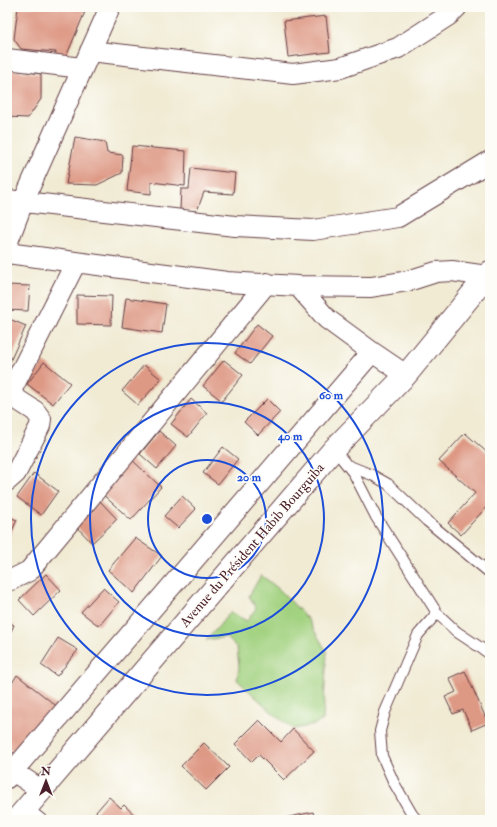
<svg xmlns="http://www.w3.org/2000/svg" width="497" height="827" viewBox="0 0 497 827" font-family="'IM FELL Double Pica',serif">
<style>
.green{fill:#a2d280;stroke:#767856}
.building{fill:#de9985}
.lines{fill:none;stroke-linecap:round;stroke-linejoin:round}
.service-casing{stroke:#633e44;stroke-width:12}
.minor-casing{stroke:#633e44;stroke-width:22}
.secondary-casing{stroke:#633e44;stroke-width:24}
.service{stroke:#fff;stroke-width:10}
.minor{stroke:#fff;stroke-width:20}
.secondary{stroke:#fff;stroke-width:22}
.ring{fill:none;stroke:#1d4ed8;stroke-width:2}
.labels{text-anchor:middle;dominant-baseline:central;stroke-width:3.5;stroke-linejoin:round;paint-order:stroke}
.street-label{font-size:14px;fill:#4a1f2b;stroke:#fdfcf7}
.centre{fill:#1d4ed8;stroke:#fdfcf7;stroke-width:2}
.ring-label{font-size:12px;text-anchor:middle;font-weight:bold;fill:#1d4ed8;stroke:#fdfcf7;stroke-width:3.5;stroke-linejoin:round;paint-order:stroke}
</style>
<rect width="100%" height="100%" fill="#fdfcf7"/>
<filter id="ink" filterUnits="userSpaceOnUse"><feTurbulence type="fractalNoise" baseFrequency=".025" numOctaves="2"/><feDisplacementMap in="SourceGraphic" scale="8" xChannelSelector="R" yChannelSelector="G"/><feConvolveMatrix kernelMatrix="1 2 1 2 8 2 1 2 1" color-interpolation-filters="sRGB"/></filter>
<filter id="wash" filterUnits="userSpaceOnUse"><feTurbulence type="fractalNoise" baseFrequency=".012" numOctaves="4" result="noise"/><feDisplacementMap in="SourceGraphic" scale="16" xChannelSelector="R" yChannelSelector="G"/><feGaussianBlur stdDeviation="0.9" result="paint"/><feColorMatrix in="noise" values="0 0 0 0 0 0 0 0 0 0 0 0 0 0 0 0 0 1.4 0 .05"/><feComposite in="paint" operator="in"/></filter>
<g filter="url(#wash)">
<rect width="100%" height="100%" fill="#f1ebd4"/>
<path class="green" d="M261 575 280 590 307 618 327 652 323 720 314 725 293 729 275 715 237 680 239 667 237 648 226 637 206 640 219 626 230 612 247 621 256 608 249 596Z"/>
<g id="blocks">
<path class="building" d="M18 7H87L66 57H55L56 52 21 49 14 39Z
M326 16 330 52 288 57 284 21Z
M7 69 41 74V99L28 118 7 117Z
M75 137 105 142 107 153 123 155 122 173 97 185 66 184Z
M132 146 186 151 185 186 151 182V194L127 191Z
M191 168 235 173 233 194 204 192 197 211 180 210 181 189H189Z
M7 285 30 286 28 311 7 310Z
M77 295 112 296 111 325 77 324Z
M126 298 166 304 162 333 122 327Z
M7 318 26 326 7 368Z
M257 324 272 336 250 364 235 353Z
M224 360 243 375 222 401 203 386Z
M44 362 70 383 53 404 27 384Z
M144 365 161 379 138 405 122 391Z
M191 399 207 413 188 437 171 424Z
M267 399 280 412 258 435 244 422Z
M159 431 176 446 157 469 140 454Z
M465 433 490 455V503L461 535 448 523 475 493 439 461Z
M223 447 238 459 218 484 203 473Z
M130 458 161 487 131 520 100 492Z
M34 473 58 491 41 515 17 497Z
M182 496 196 509 178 528 164 516Z
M99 500 117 519 92 543 74 524Z
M7 516 17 520 7 542Z
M135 538 162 556 134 593 108 570Z
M46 574 61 590 34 616 19 600Z
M103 588 119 602 99 626 81 612Z
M7 622 14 625 7 640Z
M58 638 78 650 57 676 41 665Z
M465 671 488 723 472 730 463 710 453 714 445 697 456 692 449 678Z
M17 675 63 711 21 759 7 747V691Z
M259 720 281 742 293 729 314 751 284 780 259 755 252 762 235 744Z
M204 743 229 767 206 790 181 766Z
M109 797 121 808 124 805 140 820H89Z
M313 812 315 820H280V819Z"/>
</g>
</g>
<g filter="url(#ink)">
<use href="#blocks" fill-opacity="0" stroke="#633e44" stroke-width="1"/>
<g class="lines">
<g class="service-casing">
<path id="service" d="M334 449 354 474 376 517 437 613 457 632 490 654
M347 465 372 475 388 484 427 521 490 573
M27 808 42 820
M417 820 412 814 394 783 382 756 380 731 385 712 418 635 437 613"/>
</g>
<g class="minor-casing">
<path id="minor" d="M90 51 293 74 340 68 398 48 449 15 457 7
M7 59 82 68
M7 200 235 226 313 230 398 217 490 161
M7 244 23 202 110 7
M7 253 227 282 298 286 371 287 408 281 436 272 452 271 487 276
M298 286 327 319 372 352 406 375
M7 393 35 411 41 419 40 426 16 473 7 481
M9 395 76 262
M7 580H11L29 571 267 283
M7 767 41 790
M7 778 372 352"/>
</g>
<g class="secondary-casing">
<path id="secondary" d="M16 820 334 449 406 375 490 272"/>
</g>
<use href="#service" class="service"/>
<use href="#minor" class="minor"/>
<use href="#secondary" class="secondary"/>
</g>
</g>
<g class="ring">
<circle cx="207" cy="519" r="59"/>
<circle cx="207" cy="519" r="117"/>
<circle cx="207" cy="519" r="176"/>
</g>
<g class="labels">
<g class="street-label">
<text transform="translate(252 545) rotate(-49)">Avenue du Président Habib Bourguiba</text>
</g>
</g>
<circle cx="207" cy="519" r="6" class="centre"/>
<g class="ring-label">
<text x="331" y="399">60 m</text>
<text x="290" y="440">40 m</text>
<text x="249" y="481">20 m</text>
</g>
<rect width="497" height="827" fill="none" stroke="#fdfcf7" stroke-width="24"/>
<g transform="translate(46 781)" stroke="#fdfcf7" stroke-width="3" paint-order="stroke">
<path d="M0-3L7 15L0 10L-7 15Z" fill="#4a1f2b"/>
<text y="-6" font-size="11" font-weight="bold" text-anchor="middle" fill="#4a1f2b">N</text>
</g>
</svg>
